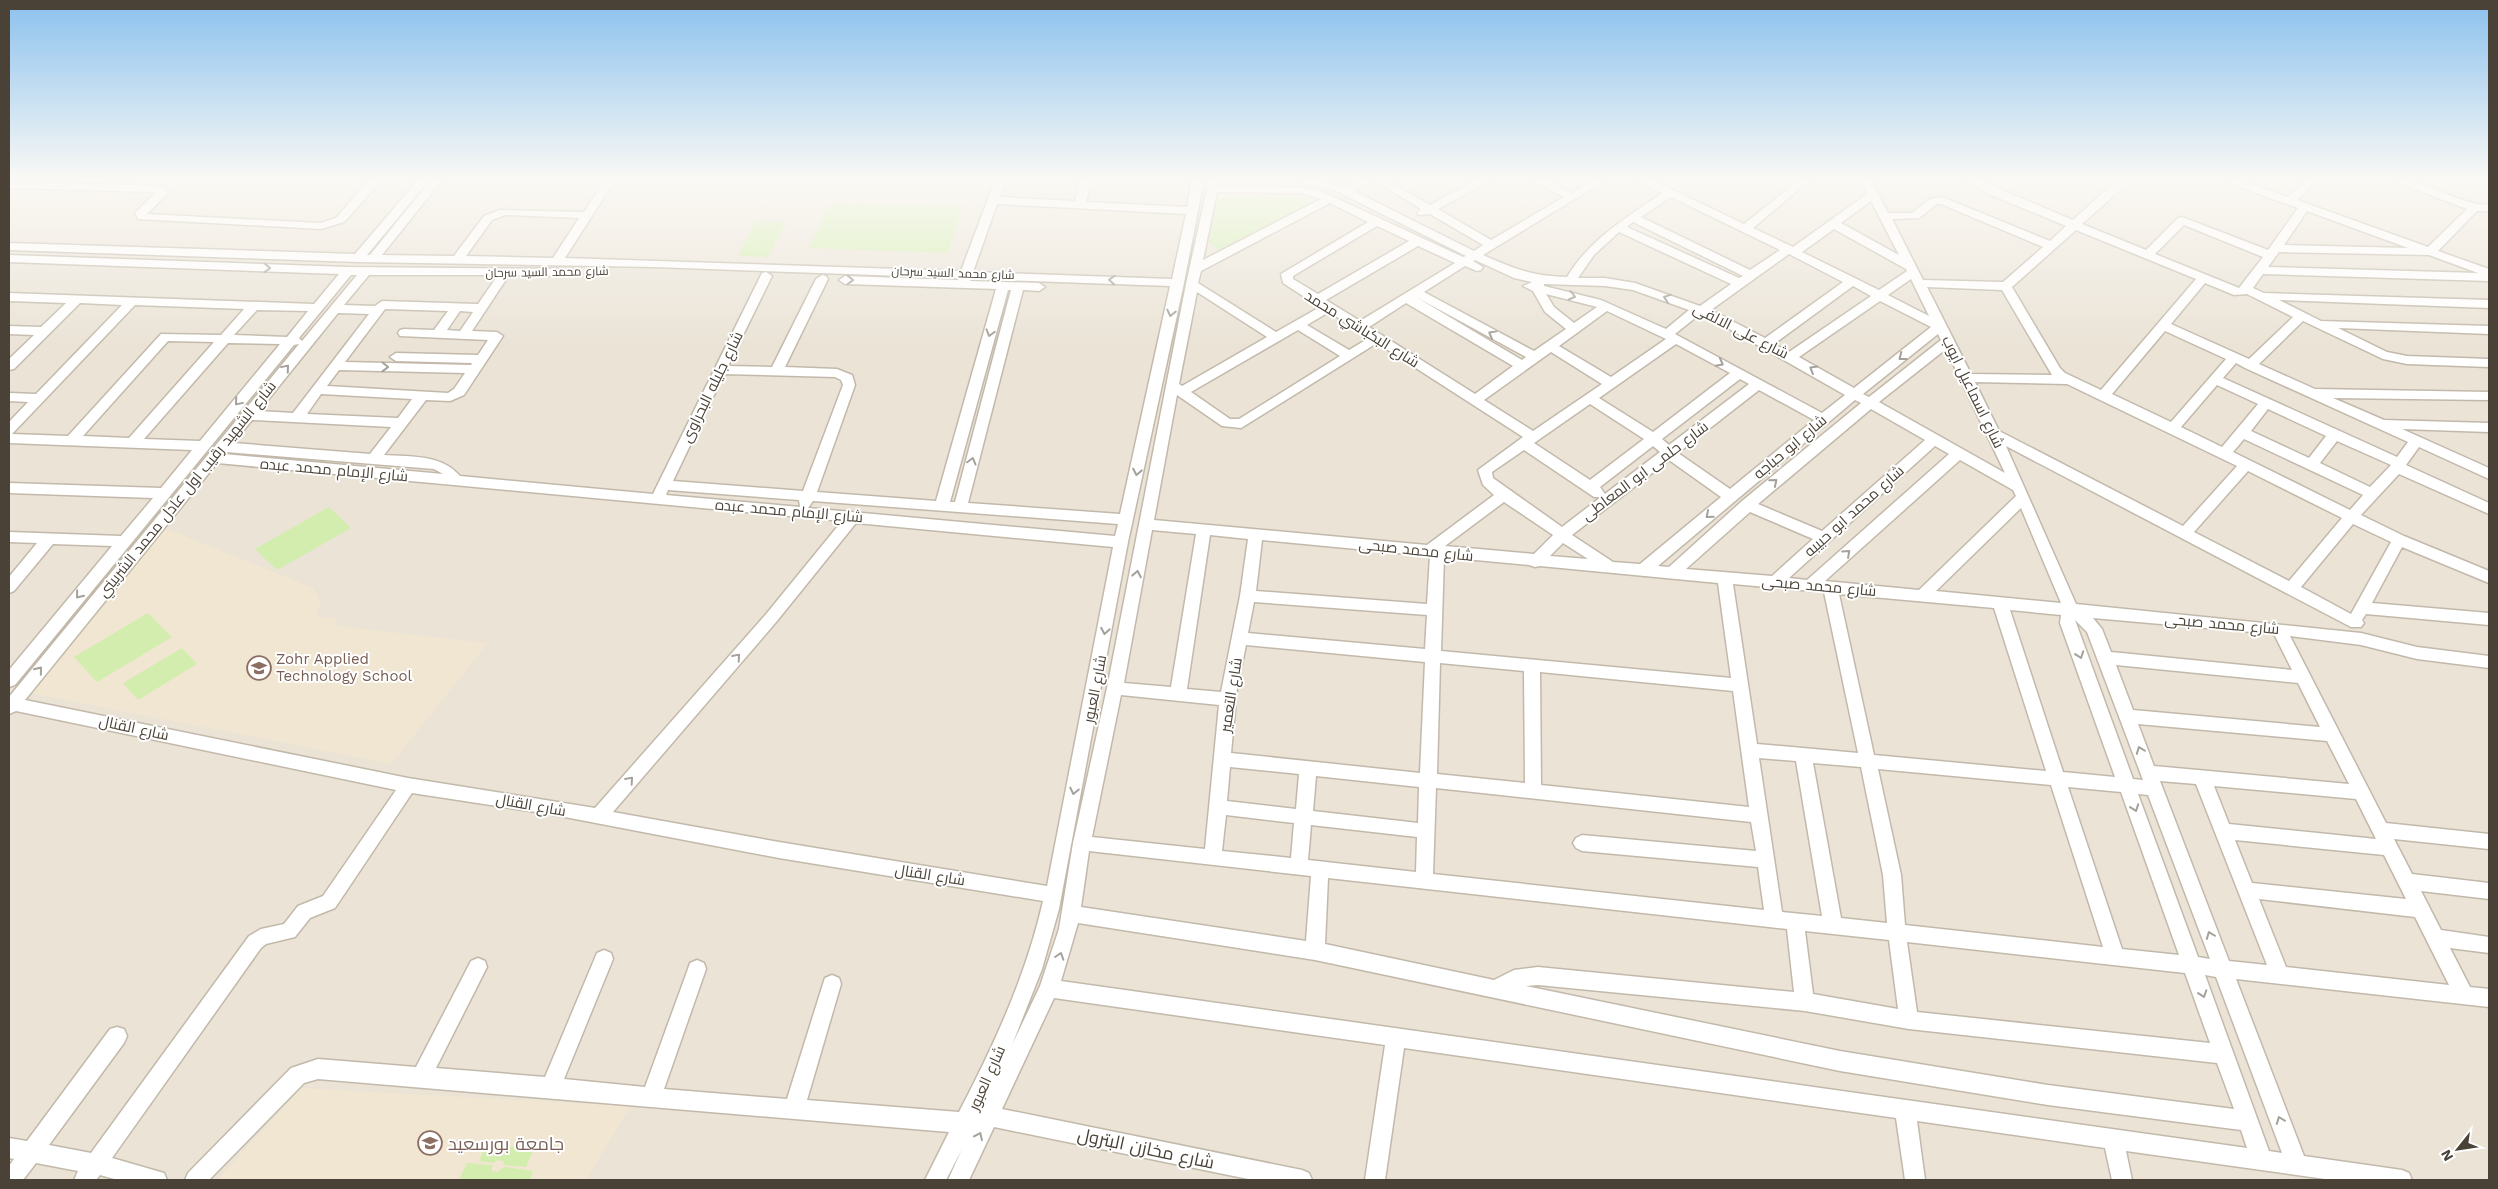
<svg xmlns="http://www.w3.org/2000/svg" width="2498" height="1189" viewBox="0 0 2498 1189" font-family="'Work Sans',Cairo,sans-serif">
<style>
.residential{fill:#eae3d6}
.education{fill:#f0e6d1}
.green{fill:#d2edae}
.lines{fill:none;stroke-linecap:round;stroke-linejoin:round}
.minor-casing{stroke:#c2b9aa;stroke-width:3}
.minor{fill:#fff;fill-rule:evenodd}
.oneway{stroke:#a4a09a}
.labels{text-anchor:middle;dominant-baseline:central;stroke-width:4;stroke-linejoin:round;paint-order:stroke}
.far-street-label{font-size:12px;fill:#4a4236;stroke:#fff}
.street-label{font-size:15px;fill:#4a4236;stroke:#fff}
.education-label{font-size:15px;fill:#785e54;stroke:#fff;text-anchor:start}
.near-education-label{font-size:18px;fill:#785e54;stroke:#fff;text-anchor:start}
.near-street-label{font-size:18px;fill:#4a4236;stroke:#fff}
</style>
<rect width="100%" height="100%" fill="#f6f1e9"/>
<path class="residential" d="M9 180H2489V1180H9Z"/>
<path class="education" d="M165 528 313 588 321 602 316 617 336 618 337 626 488 643 391 764 30 693Z
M301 1088 631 1106 586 1180H217Z"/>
<path class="green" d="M1222 196 1301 197 1310 203 1307 206 1219 251 1209 242 1218 198Z
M831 202 963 207 948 253 809 248Z
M756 221 786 222 768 257 738 256Z
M329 507 351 528 279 569H276L255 549Z
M148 613 172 637 97 682 74 657Z
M182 648 197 664 138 700 123 683Z
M486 1145 530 1148 534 1149 526 1167 504 1165 503 1161 498 1160 493 1163 479 1161Z
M467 1163 492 1165V1171L498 1172 504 1167 533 1171 530 1180H459Z"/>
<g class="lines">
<g class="minor-casing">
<path id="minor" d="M369 180H381L349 217 344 222 321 229 138 219 135 213 156 192 9 188V182L158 186 166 188 168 193 147 214 320 223 336 218Z
M418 180H429L367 255H370L431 180H442L382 255 454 256 484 216 500 210 584 212 605 180H615L565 258 961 271 995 180H1006L999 197 1075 201 1081 180H1091L1086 202 1187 207 1192 180H1204L1184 283 1128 542 1059 909 1042 969 1012 1045 1040 986 1059 929 1073 843 1107 688 1186 284 1209 180H1219L1218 186 1300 187 1323 192 1463 257 1466 256 1334 190 1299 182 1297 180H1317L1345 187 1360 180H1386L1430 205 1477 180H1489L1488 182 1438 209 1491 240 1564 197 1534 182 1533 180H1546L1572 193 1594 180H1606L1483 255C1515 269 1531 276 1567 277 1590 239 1626 218 1662 193L1640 182 1639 180H1652L1744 224 1799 180H1810L1753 228 1793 247 1867 194 1861 180H1871L1888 213H1912L1930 199 1942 197 2050 241 2066 226 1989 194 1965 180H1978L2073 220 2117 180H2127L2119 191 2082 224 2146 250 2178 218 2182 217 2268 250 2298 208 2226 182 2225 180H2239L2288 197 2307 180H2318L2297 200 2428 247 2467 209 2396 182 2395 180C2428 180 2456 204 2489 205V211H2477L2438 251 2489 269V281L2263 274 2253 288 2264 293 2489 300V308L2279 300 2321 321 2489 326V334L2338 328 2387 352 2407 356 2489 359V367L2407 364 2383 359 2303 321 2259 364 2315 389 2489 392V400L2333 398 2384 420 2489 423V432L2402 429 2489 468V479L2419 447 2406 465 2489 503V514L2399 474 2361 515 2404 536 2489 571V583L2402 547 2372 603 2489 613V625L2366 614 2362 620 2364 623 2361 627H2351L2006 446 2076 604 2361 633 2417 647 2489 656V668L2417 659 2361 645 2290 636 2386 823 2489 834V849L2394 839 2412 874 2489 883V899L2421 891 2441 930 2489 937V953L2450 948 2470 987 2489 989V1007L2236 979 2304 1156 2402 1170 2409 1173 2412 1180H2332L2126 1151 2132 1180H2112L2105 1148 1917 1121 1925 1180H1905L1896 1118 1404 1048 1385 1180H1365L1385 1045 1054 998 1002 1109 1302 1170 1309 1173 1312 1180H1253L994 1127 969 1180H948L962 1149 946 1180H925L949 1132 318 1079 304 1083 209 1180H185L188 1173 291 1068 318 1059 416 1067 471 961 478 958 485 961 487 967 436 1068 545 1077 597 953 604 950 611 953 613 959 564 1079 645 1087 688 969 690 963 697 960 704 963 706 969 664 1089 787 1099 823 984 825 978 832 975 839 978 841 984 807 1100 959 1112C994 1045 1026 976 1043 901L779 858 549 814 412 793 335 908 310 918 295 937 266 944 261 948 112 1158 164 1173 167 1180H118L100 1175 96 1180H74L78 1171 36 1163 23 1180H9V1166L14 1159 9 1158V1138L27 1141 110 1029 117 1027 124 1029 127 1036 124 1043 49 1145 91 1153 249 936 261 929 284 924 298 906 323 896 396 790 16 711 9 714V697L299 344 294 345 15 685 9 687V670L112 546 53 544 14 591 9 593V577L37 543 9 542V532L121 536 153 498 9 493V483L161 488 192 450 9 443V422L28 402 9 401V393L36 394 122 305 80 303 14 369 9 370V359L34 335 9 334V326L41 327 66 303 9 301V293L314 304 339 274 9 262V255L348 267 574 269 576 272 570 276 509 275 472 331 497 332 503 336 464 395 450 401 426 400 384 455C412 457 441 454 460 476L653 494 762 273 766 272 772 276 728 366 772 367 816 279 822 275 826 276 828 279 785 367 837 369 852 375 855 385 817 492 936 501 996 289 845 284 839 280 845 276 958 280 959 278 654 267 358 262 9 250V243L355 254ZM1374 180 1421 209 1417 213 1419 215 1430 214 1483 245 1474 251 1354 191ZM1217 192 1300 193 1321 199 1203 260ZM1671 197 1780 250 1750 270 1641 217ZM1871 201 1899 255 1841 223ZM1330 203 1368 222 1281 274 1283 283 1320 307 1276 332 1198 283 1201 271ZM997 204 1186 214 1172 279 973 272ZM1937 204H1941L2043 247 2003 282 1923 280 1892 219 1919 218ZM2307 211 2408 248 2284 245ZM505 215 579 218 553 258 466 256 492 220ZM1633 222 1743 276 1739 278 1627 227ZM2184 225 2263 257 2239 288 2155 254ZM1377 226 1409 241 1318 294 1293 279V276ZM1834 229 1906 269 1907 271 1879 290 1802 252ZM2076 230 2196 279 2101 390 2065 373 2060 368 2012 287ZM1619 232 1731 284 1700 306 1635 283 1605 278H1578L1594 255ZM1418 246 1455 263 1360 321 1326 300ZM2279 252 2429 255 2478 273 2268 267ZM1789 254 1843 282 1765 338 1711 310ZM1475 260 1514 278 1532 282 1523 286 1533 291 1545 312 1566 329 1534 351 1424 292 1465 266 1477 271 1481 270 1483 267 1473 261ZM351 275H357L302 341 299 338ZM369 275H498L478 304 382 301 375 306 344 305ZM971 279 1170 286 1120 514 968 503 1023 290 1039 291 1045 287 1039 283 970 281ZM1911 279 1929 316 1888 295ZM2205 283 2234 295 2247 294 2293 317 2249 359 2171 324ZM1544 284 1605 286 1633 290 1689 310 1666 329 1601 300 1544 286ZM1853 286 1871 296 1789 352 1774 344ZM1927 287 2002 290 2052 375 1971 374ZM1008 290H1011L955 502H950ZM1197 292 1267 337 1182 386 1179 384ZM1546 294 1597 307 1574 323 1554 307ZM1416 297 1526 357 1522 360ZM1880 301 1931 327 1854 388 1799 357ZM1406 303 1513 366 1475 394 1369 327ZM135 305 244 309 221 335 161 334 68 436 12 434ZM385 309 448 311 434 330 404 329 400 330 398 333 400 336 488 340 478 355 396 353 390 357 396 361 472 363 471 365 345 362ZM257 310 308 311 287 337 234 335ZM460 311 473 312 460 331 447 330ZM1607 311 1666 339 1611 377 1559 346ZM1329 312 1369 338 1349 350 1307 325ZM338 313 369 314 293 413 259 411ZM1700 314 1710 318 1845 395 1822 413 1675 334ZM1298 330 1340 356 1239 419H1230L1191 392ZM2165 331 2226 359 2171 422 2112 394ZM1938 334 1941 340 1869 397 1863 394ZM168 341 214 342 129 438 83 436ZM228 343 280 344 200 441 144 439ZM1377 343 1523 437 1478 470 1483 485 1494 495 1427 545 1154 520 1177 395 1222 426 1241 428ZM1676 344 1730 373 1653 432 1599 398ZM1946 349 2005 473 1879 402ZM1551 352 1602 384 1533 431 1484 400ZM2236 363 2245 368 2408 442 2397 457 2223 378ZM339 370 465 373 454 389 448 393 327 386ZM724 374 835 377 841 380 843 385 803 491 673 481ZM1740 379 1749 384 1669 445 1662 439ZM1975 382 2067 384 2237 466 2183 526 1999 431ZM2217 385 2258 404 2222 447 2181 427ZM1759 390 1814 420 1730 489 1678 453ZM321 394 412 399 398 418 307 414ZM1855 400 1861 403 1742 501 1669 567 1658 566ZM1590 404 1644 439 1590 480 1534 443ZM1871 409 1925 440 1822 531 1758 504ZM2268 409 2326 436 2309 458 2251 431ZM252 420 391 427 370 454 233 443ZM2244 439 2363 495 2350 510 2233 452ZM2337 441 2391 465 2370 487 2320 463ZM1653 446 1660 452 1605 494 1600 487ZM1935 446 1949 454 1807 580 1789 578ZM1524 450 1594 497H1601L1562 527 1493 478 1492 472ZM226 452 434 469 443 474 224 454ZM1669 460 1721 497 1640 564 1613 562 1572 535ZM1960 460 2013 490 2016 496 1919 590 1825 581ZM217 463 842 521 767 613 595 808 408 778 25 700ZM2248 471 2342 518 2289 581 2194 532ZM668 490 799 500 800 507 666 495ZM813 501 1118 524 1115 536 808 508ZM1504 502 1553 535 1534 554 1445 546ZM2021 508 2061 603 1936 591ZM1750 512 1813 539 1772 576 1686 569ZM856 523 1113 547 1047 886 779 842 613 812 777 621ZM2353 524 2391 542 2351 614 2301 587ZM1152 530 1196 534 1171 687 1124 683ZM1210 535 1248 539 1240 596 1221 692 1187 689ZM1262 540 1430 556 1427 604 1256 591ZM1563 543 1588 559 1550 556ZM1444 557 1529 565 1535 567 1540 566 1718 583 1731 678 1441 651ZM1733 584 1824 592 1858 753 1757 744ZM1839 594 1994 608 2046 771 1874 755ZM1254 602 1427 615 1425 649 1248 633ZM2010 610 2061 615 2060 623 2115 777 2063 772ZM2093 618 2274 634 2292 670 2111 652 2102 629ZM2075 620 2087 632 2143 780 2133 779ZM1246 645 1425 662 1420 773 1231 753 1237 688ZM1440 663 1524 671 1525 783 1437 774ZM2116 665 2298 683 2320 727 2133 710ZM1540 672 1733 691 1749 807 1541 785ZM1121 695 1219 705 1205 849 1092 837ZM2138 724 2327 741 2349 784 2154 766ZM1759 758 1796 761 1822 916 1782 912ZM1813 763 1861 767 1883 875 1887 923 1841 918ZM1230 767 1299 774 1296 809 1227 801ZM1878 769 2051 785 2103 947 1905 925 1901 875ZM1316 776 1419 787 1418 823 1313 811ZM2160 781 2196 784 2267 965 2229 961ZM2214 786 2356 799 2376 839 2229 824ZM2068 787 2121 792 2179 955 2122 949ZM1436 788 1751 822 1756 851 1582 835 1576 838 1573 843 1576 848 1582 851 1758 867 1764 910 1433 874ZM2138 794 2148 795 2210 959 2198 957ZM1226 815 1294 823 1291 858 1222 851ZM1311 825 1417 837 1416 872 1308 860ZM2235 840 2384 855 2406 899 2252 883ZM1089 851 1311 876 1306 941 1081 907ZM1328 878 1787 929 1794 992 1538 967 1514 970 1494 980 1325 944ZM2259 899 2415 917 2449 985 2286 967ZM1078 923 1315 960 1840 1071 2048 1105 2241 1130 2247 1148 1061 981ZM1805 931 1889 940 1898 1009 1813 994ZM1907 942 2185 973 2210 1043 1917 1012ZM2205 975 2216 977 2282 1153 2269 1151ZM1538 985 1805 1011 1909 1029 2217 1063 2234 1109 2048 1085 1840 1051 1526 986Z"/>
</g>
<use href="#minor" class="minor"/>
</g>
<defs><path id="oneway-chevron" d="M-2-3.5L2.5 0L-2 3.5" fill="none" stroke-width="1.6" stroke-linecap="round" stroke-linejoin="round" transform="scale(1.25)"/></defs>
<g class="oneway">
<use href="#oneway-chevron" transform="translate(267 268) rotate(2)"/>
<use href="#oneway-chevron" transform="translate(850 280) rotate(2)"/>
<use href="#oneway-chevron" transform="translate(1112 280) rotate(-177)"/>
<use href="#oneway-chevron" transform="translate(1572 296) rotate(14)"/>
<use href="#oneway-chevron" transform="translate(1667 298) rotate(-161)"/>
<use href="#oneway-chevron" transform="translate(1171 313) rotate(103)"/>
<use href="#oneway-chevron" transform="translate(990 333) rotate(106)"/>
<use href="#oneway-chevron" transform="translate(1492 334) rotate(-151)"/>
<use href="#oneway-chevron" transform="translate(1902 357) rotate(142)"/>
<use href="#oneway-chevron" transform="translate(1720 363) rotate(28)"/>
<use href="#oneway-chevron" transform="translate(385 367) rotate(1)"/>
<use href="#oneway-chevron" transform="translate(286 368) rotate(-50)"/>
<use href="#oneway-chevron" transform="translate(1813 369) rotate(-150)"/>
<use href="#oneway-chevron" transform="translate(238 402) rotate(130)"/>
<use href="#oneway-chevron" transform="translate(972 461) rotate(-75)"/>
<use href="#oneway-chevron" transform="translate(1137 472) rotate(101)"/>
<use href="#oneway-chevron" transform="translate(1774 482) rotate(-40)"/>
<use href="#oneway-chevron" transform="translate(1709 515) rotate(140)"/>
<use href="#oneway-chevron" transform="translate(1847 553) rotate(-42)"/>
<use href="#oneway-chevron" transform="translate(1137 574) rotate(-79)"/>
<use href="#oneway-chevron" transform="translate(79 595) rotate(129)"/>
<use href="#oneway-chevron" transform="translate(1105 631) rotate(100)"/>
<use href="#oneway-chevron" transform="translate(2080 655) rotate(70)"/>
<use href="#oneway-chevron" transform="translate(737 657) rotate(-49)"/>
<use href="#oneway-chevron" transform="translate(39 670) rotate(-51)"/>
<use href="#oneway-chevron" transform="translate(2140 750) rotate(-111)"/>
<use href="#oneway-chevron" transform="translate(630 780) rotate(-49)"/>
<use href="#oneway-chevron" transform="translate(1074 791) rotate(102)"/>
<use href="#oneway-chevron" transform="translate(2135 808) rotate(70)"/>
<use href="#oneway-chevron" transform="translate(2210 935) rotate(-111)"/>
<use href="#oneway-chevron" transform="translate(1060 956) rotate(-72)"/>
<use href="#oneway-chevron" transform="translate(2203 994) rotate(71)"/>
<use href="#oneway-chevron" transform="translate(2280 1120) rotate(-111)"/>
<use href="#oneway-chevron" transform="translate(979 1136) rotate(-65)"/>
</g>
<linearGradient id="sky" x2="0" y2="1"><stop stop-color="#8bc1ee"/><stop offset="0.52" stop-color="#fbf9f5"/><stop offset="1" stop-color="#fbf9f5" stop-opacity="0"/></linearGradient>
<rect width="2498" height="346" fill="url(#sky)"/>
<defs>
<g id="school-ring" transform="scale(1.25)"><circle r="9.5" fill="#fff" stroke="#8d6e63" stroke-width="1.5"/><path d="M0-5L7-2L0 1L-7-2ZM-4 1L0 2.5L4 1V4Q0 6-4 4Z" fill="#8d6e63"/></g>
<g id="university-ring" transform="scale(1.25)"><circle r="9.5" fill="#fff" stroke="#8d6e63" stroke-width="1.5"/><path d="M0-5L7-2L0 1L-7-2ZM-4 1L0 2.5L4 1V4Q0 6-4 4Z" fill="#8d6e63"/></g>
</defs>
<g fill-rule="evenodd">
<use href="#school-ring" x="259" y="668"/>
<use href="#university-ring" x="430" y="1143"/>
</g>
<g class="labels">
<g class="far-street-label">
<text transform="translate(547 272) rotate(-1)">شارع محمد السيد سرحان</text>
<text transform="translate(953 273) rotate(2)">شارع محمد السيد سرحان</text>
</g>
<g class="street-label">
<text transform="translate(1362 329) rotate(32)">شارع البكباشي محمد</text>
<text transform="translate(1741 331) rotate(27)">شارع على الالفى</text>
<text transform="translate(712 387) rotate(-64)">شارع جليله البحراوى</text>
<text transform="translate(1973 392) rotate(64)">شارع اسماعيل ايوب</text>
<text transform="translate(1790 447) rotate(-40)">شارع ابو حباجه</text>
<text transform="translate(334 470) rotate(5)">شارع الإمام محمد عبده</text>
<text transform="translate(1645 471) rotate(-37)">شارع حلمى ابو المعاطى</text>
<text transform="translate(187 489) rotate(-51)">شارع الشهيد رقيب اول عادل محمد الشربيني</text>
<text transform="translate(789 511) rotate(5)">شارع الإمام محمد عبده</text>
<text transform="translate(1854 511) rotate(-42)">شارع محمد ابو حبيبه</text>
<text transform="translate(1416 550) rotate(6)">شارع محمد صبحى</text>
<text transform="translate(1819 586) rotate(5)">شارع محمد صبحى</text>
<text transform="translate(2222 624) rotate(5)">شارع محمد صبحى</text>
<text transform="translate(1095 689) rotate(-79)">شارع العبور</text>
<text transform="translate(1231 695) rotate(-81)">شارع التعمير</text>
<text transform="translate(134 728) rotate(12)">شارع القنال</text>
<text transform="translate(531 805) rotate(10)">شارع القنال</text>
<text transform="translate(930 875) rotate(9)">شارع القنال</text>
<text transform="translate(987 1078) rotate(-66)">شارع العبور</text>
</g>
<g class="education-label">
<text x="276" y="659">Zohr Applied<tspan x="276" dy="17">Technology School</tspan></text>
</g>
<g class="near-education-label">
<text x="448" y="1143">جامعة بورسعيد</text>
</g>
<g class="near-street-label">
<text transform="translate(1146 1148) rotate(12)">شارع مخازن البترول</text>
</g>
</g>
<rect width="2498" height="1189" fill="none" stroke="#4a4236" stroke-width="20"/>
<g transform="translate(2458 1149) rotate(240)" stroke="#ffffff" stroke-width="4" paint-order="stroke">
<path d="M0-4L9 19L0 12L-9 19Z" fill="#4a4236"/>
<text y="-8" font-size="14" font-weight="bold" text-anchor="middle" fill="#4a4236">N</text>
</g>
</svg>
